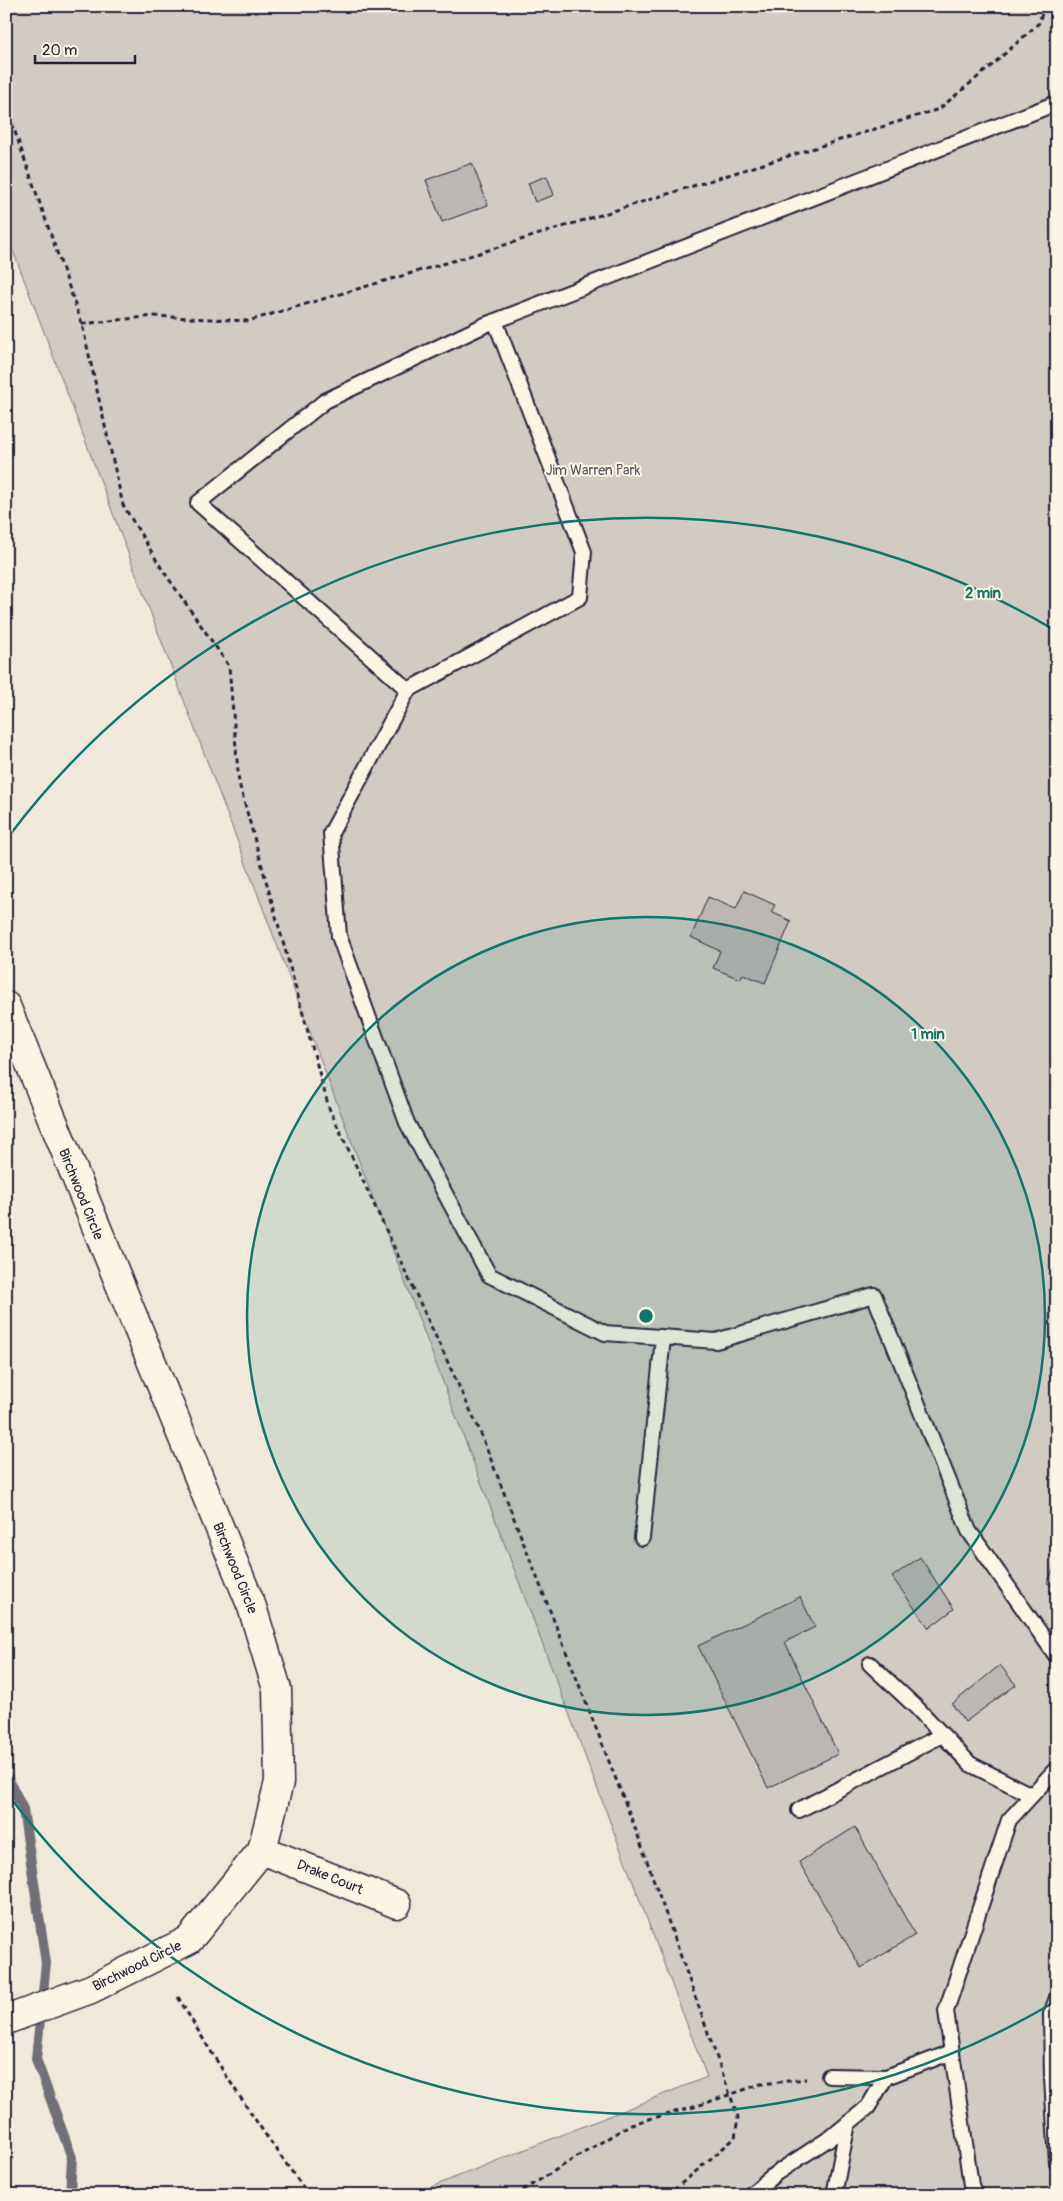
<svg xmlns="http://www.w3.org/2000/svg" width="1063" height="2201" viewBox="0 0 1063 2201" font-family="Pangolin,sans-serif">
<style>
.green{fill:#d1cbc3;stroke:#7a767f}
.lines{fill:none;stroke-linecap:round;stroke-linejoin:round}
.stream{stroke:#716f79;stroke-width:10}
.building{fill:#bcb7b3;stroke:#22223b}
.service-casing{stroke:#22223b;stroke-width:18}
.minor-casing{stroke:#22223b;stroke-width:31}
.path{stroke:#22223b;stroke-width:3;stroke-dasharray:5 4;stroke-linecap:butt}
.service{stroke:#fcf5e5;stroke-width:14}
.minor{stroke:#fcf5e5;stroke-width:28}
.ring{fill:none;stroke:#0f766e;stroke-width:2.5}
.labels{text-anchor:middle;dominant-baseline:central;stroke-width:4;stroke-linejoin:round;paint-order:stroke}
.park-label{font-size:14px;fill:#575564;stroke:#fcf5e5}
.street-label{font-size:14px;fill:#22223b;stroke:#fcf5e5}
.centre{fill:#0f766e;stroke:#fcf5e5;stroke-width:2.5}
.ring-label{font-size:15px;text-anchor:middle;font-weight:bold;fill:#0f766e;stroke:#fcf5e5;stroke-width:4;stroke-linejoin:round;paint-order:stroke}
</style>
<rect width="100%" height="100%" fill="#efe8db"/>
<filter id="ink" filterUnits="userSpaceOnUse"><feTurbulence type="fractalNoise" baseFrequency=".02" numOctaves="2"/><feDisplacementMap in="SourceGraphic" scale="10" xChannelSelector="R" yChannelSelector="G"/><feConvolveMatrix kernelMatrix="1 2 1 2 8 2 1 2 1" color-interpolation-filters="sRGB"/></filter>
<g filter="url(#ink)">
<path class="green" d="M6 6H1057V2195H411L707 2077 6 232Z"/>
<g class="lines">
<path class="stream" d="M6 1774 23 1809 46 1963 36 2059 72 2158 70 2195"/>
</g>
<path class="building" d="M472 163 488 205 442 222 426 180Z
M547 176 554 195 535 202 528 183Z
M744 891 775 905 771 912 791 921 765 983 743 974 740 979 713 968 720 951 691 937 708 897 736 909Z
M920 1557 954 1609 929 1628 892 1577Z
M1057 1562V1588L1047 1583Z
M800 1597 815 1627 785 1642 838 1754 768 1788 698 1646Z
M1000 1665 1016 1685 965 1722 952 1704Z
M855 1827 915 1935 861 1968 799 1862Z"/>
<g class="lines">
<g class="service-casing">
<path id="service" d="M495 321 584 552 580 597 408 690 331 833 339 936 407 1123 489 1275 605 1333 716 1341 874 1295 969 1531 1057 1657
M408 690 198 503 325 401 485 325 1057 103
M642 1538 663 1338
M870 1664 917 1708 970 1764 1031 1795
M799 1810 942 1735
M1057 1998 1051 2014 1052 2078 1057 2163
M829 2076 886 2077
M750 2195 775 2174 833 2136 868 2107 886 2077 952 2052
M834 2195 848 2123
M975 2195 971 2185 946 2011 1009 1820 1057 1768"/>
</g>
<g class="minor-casing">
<path id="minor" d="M6 1006 252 1607 277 1689 279 1782 262 1850 189 1940 91 1989 6 2020
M262 1850 397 1904"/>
</g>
<path class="path" d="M6 106 82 324 123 505 162 569 229 666 239 783 329 1108 479 1429 637 1833 738 2117 735 2138 668 2195
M82 324 153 316 248 321 463 258 939 109 990 67 1039 23 1044 6
M178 1997C218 2065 261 2131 309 2195
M515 2195 631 2124 694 2107 761 2084 806 2079"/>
<use href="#service" class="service"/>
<use href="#minor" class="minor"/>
</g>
</g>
<circle cx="646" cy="1316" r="399" fill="#0f766e" fill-opacity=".12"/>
<g class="ring">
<circle cx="646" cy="1316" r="399"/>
<path d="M1051 2004A798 798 0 0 1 9 1796M9 836A798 798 0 0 1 1051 628"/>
</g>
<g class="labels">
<g class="park-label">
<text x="593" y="470">Jim Warren Park</text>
</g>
<g class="street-label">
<text transform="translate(81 1194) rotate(68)">Birchwood Circle</text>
<text transform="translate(235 1568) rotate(68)">Birchwood Circle</text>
<text transform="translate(330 1877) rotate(22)">Drake Court</text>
<text transform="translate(137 1966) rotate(-26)">Birchwood Circle</text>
</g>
</g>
<circle cx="646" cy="1316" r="8" class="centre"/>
<g class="ring-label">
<text x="983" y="598">2 min</text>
<text x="928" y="1039">1 min</text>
</g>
<rect width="1063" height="2201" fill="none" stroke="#fcf5e5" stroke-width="25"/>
<rect x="12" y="12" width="1038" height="2176" fill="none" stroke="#22223b" stroke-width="2" filter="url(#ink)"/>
<path d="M35 55v8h100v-8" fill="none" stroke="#22223b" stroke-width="2.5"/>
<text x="42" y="55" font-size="15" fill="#22223b" stroke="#fcf5e5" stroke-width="4" paint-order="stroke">20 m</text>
</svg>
